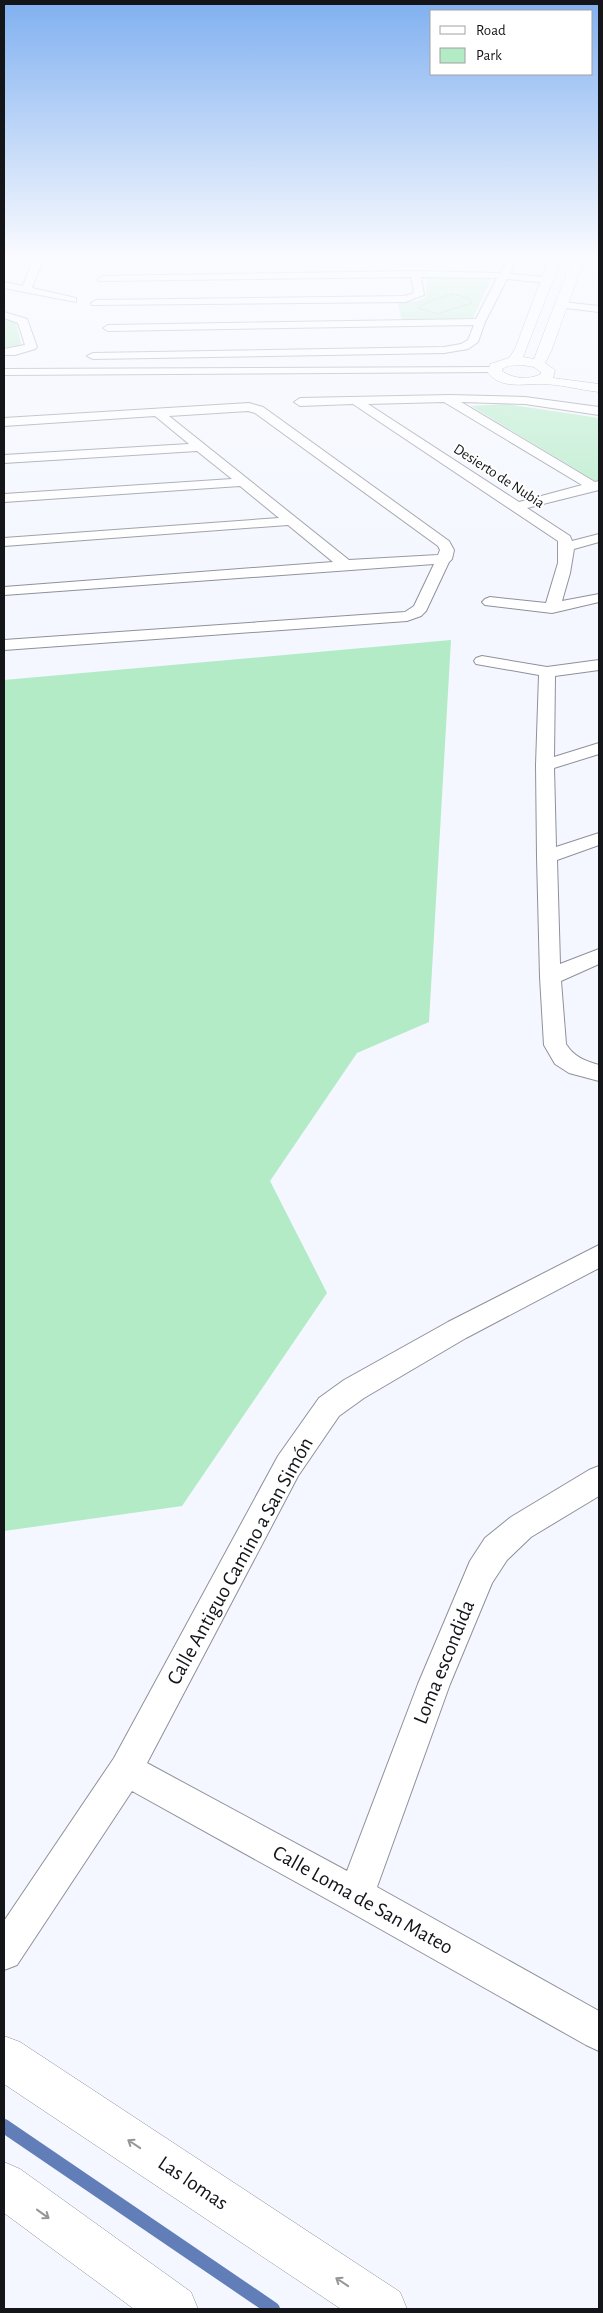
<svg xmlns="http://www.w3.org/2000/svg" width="603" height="2313" viewBox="0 0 603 2313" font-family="'Alegreya Sans',sans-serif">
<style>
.green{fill:#b2ebc5}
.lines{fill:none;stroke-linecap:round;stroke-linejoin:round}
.stream{stroke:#627eb8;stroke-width:14}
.street-casing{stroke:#8f919a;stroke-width:2}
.secondary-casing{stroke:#8f919a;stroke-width:1}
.path{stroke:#8e9096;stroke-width:1;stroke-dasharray:1 1;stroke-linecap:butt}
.street{fill:#fff;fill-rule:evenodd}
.secondary{fill:#fff;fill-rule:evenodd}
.oneway{stroke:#959698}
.labels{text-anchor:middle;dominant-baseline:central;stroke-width:4;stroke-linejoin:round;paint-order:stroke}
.far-street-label{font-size:15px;fill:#141519;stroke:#fff}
.near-street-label{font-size:21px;fill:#141519;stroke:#fff}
</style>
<rect width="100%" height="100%" fill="#f4f7ff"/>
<path class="green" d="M488 277 491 279 472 320 402 321 398 302 418 301 426 297 428 278Z
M4 318 15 319 22 347H4Z
M506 404 599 418V480L595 481 471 406Z
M451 640 429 1022 357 1053 270 1181 327 1293 182 1506 4 1531V680Z"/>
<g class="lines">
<path class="stream" d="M4 2126 273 2309"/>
<g class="street-casing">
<path id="street" d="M33 259H43L32 288 76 298V302L4 288V282L23 286Z
M509 262 514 265 510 274 547 277 552 280 547 283 507 279 485 322 478 342 468 349 444 353 93 359 87 356 93 353 444 347 461 344 468 340 474 325 108 331 103 328 108 325 476 319 497 278 421 277 424 295 405 302 92 305 91 303 96 300 405 296 414 293 411 277 99 281 98 279 103 276 416 271 500 273 506 263Z
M562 302 599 306V312L558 307 557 305Z
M4 312 27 319 37 347 35 349 15 355H4V349L25 345 18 323 4 318Z
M494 367 500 370 498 372 4 375V369Z
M450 395 525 397 599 407V415L525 404 461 402 595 482 599 481V490L527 508 570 536 572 541 599 534V542L574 549 570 573 562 601 599 594V602L552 613 485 605 482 602 485 599 490 597 546 603 558 563V541L353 404 300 406 294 402 300 398ZM444 402 582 485 519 502 368 404Z
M249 403 263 407 449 541 454 550 452 559 449 562 426 611 421 616 407 621 4 650V640L405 612 414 606 434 564 4 595V587L333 562 288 525 4 546V538L279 518 240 486 4 502V494L232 479 197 451 4 463V455L189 444 155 416 4 426V418ZM248 411 255 413 438 546 440 550 438 555 349 560 169 416Z
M482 656 547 667 599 660V670L555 676 554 757 599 743V754L554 768 556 847 599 833V845L557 860 560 964 599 949V964L561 981 566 1044C574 1057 585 1061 599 1065V1081L569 1073 555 1064 544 1045 540 977 537 857 536 765 539 675 476 664 474 661 476 658Z
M599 1245V1268L466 1338 364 1398 339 1416 298 1476 147 1763 347 1871 418 1684 470 1561 485 1538 511 1517 589 1470 599 1466V1496L531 1537 507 1560 492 1583 450 1684 377 1887 599 2011V2051L586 2045 343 1908 132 1791 17 1965 4 1970V1921L114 1758 278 1456 319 1398 344 1380 448 1322Z"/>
</g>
<g class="secondary-casing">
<path id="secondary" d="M549 259H561L523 357 534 359 572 259H584L552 349 545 363 555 370 553 378 599 384V392C580 390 560 384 540 384 523 384 501 389 488 373L490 364 509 358 515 349ZM522 365 534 367 541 372V374C529 380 513 379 502 371V369L508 366Z
M4 2036 20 2042 400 2292 407 2309H341L4 2084Z
M4 2162 20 2169 191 2292 198 2309H134L4 2213Z"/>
</g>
<path class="path" d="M452 294 469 298 472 303 437 314 418 308 432 300Z"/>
<use href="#street" class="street"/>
<use href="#secondary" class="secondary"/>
</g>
<defs><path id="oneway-shaft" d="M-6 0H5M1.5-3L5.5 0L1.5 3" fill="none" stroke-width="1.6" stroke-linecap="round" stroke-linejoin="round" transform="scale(1.25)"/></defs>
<g class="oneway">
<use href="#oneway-shaft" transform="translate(134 2144) rotate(-146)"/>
<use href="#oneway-shaft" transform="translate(43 2214) rotate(36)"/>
<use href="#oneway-shaft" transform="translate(342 2282) rotate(-146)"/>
</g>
<linearGradient id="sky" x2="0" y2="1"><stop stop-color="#80b0f0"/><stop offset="0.44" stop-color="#fafbff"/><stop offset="1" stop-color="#fafbff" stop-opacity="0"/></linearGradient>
<rect width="603" height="583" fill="url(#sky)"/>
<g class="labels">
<g class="far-street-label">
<text transform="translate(499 476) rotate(33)">Desierto de Nubia</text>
</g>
<g class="near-street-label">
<text transform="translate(240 1561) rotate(-61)">Calle Antiguo Camino a San Simón</text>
<text transform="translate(444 1662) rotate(-68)">Loma escondida</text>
<text transform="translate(363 1900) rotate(29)">Calle Loma de San Mateo</text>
<text transform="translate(193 2183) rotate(34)">Las lomas</text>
</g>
</g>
<rect width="603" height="2313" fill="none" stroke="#141519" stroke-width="10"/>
<rect x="430" y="10" width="162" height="65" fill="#ffffff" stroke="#a1a1a3"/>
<rect x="440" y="26" width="25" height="8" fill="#ffffff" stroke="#a1a1a3"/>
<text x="476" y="35" font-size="15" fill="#141519">Road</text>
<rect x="440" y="48" width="25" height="15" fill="#b2ebc5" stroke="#a1a1a3"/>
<text x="476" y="60" font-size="15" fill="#141519">Park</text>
</svg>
